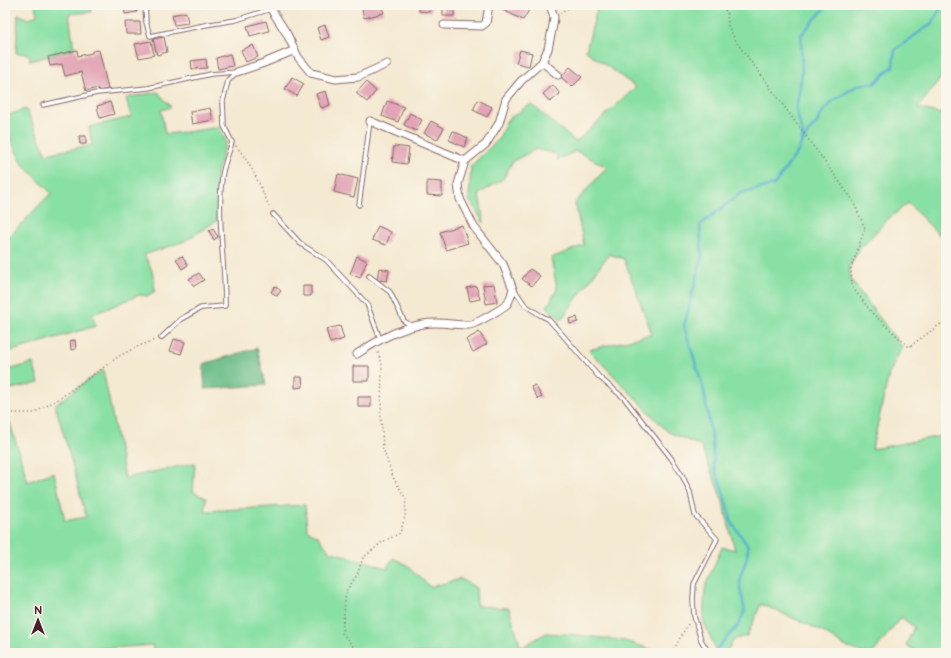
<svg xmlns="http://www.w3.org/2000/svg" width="951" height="658" viewBox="0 0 951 658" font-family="'Balsamiq Sans',sans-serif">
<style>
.green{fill:#89e0a4;stroke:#6a8068}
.forest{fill:#6ebe8a;stroke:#5c6e5a}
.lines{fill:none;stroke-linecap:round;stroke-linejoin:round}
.stream{stroke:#52aed0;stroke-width:2.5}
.building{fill:#e2a4b6}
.lane-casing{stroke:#866665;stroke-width:5.5}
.street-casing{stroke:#866665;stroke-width:9}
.path{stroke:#866665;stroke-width:1.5;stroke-dasharray:1 3;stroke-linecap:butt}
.lane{stroke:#fff;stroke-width:3.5}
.street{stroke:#fff;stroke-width:7}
</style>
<rect width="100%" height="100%" fill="#fbf7ec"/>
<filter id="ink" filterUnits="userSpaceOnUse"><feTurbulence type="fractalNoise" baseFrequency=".025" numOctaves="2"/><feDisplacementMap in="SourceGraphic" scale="8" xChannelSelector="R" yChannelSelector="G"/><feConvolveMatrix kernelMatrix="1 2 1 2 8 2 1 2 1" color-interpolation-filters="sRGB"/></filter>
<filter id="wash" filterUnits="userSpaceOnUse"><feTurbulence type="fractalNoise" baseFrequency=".012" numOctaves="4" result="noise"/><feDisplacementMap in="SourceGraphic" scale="16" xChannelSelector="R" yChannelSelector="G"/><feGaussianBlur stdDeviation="0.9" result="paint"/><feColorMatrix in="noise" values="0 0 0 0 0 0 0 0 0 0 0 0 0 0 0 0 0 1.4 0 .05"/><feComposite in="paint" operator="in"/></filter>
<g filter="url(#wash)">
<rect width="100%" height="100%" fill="#f4e9d1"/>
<path class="green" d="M35 5H91L92 12 69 14 74 49 30 61 29 54 16 53 18 14 28 19 37 15Z
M598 5H946V71L918 108 946 115V242L908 203 886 221 860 249 849 267 851 280 902 347 889 374 872 449 946 435V653H919L906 645 914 627 901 617 873 653H862L846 647 823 632 811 626 761 604 747 636 735 639 725 653H717L703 620 705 588 722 547 735 550 723 502 701 446 668 432 589 350 652 334 624 259 609 254 561 320 547 307 557 289 551 258 584 245 575 203 607 167 576 151 557 160V154L536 149 513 161 503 179 479 194 484 223 469 200 471 166 498 140 507 120 531 104 576 142 636 87 586 51Z
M158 92 171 107 161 110 165 134 187 132 219 127 226 142 216 175 218 220 185 241 144 255C153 269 153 274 155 291L147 296 139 295 92 315 96 326 5 353V241L51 193 21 162 5 127V116L26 109 46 154 92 145 89 127 131 117 126 98Z
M33 363 39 383 5 390V371Z
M103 370 125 478 195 463 193 492 206 498 205 511 305 505 307 530 318 536 329 551 387 568 393 558 407 565 430 587 461 579 476 588 477 606 509 608 521 648 546 633 579 635 625 641 662 653H154L152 645 99 649V653H5V413H7L28 482 54 472 65 521 86 517 73 466 55 405 80 386Z"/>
<path class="forest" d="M257 348 266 385 205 389 203 364Z"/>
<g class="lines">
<path class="stream" d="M802 144 809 131 816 124 823 112 833 101 858 85 871 83 874 84 893 66 895 50 932 23 943 5
M713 653 729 635 737 627 745 611 740 587V578L747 557 748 546 732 523 723 491 714 467 712 441 704 391 684 326 702 257 700 225 741 193 774 185 799 150 803 136 796 109 802 73 801 35 823 10 824 5"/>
</g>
<g id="blocks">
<path class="building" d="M124 5H136L137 12 125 14Z
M361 5H381L384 13 364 18Z
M419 5H432L431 12 419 11Z
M506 5H519L529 10 523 20 503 10Z
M443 6H454V16H443Z
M186 12 188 23 174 25 172 15Z
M266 21 269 31 250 36 247 26Z
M125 22H140L141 34H126Z
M325 25 329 37 321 40 317 28Z
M164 37 167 52 157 55 153 39Z
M151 41 154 55 139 58 135 44Z
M253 45 258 57 246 62 241 50Z
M77 50 78 56 92 53V51L99 50 108 89 99 91 98 88 86 91 81 72 65 76 62 64 50 66 48 57Z
M520 50 532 53 529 66 516 63Z
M230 54 233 66 218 69 216 58Z
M206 59 207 68 192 69 191 61Z
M570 67 582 77 572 87 561 77Z
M292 77 304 84 297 96 285 89Z
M366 82 376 91 367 102 356 93Z
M553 85 560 94 550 102 543 94Z
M326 91 330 105 321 108 316 94Z
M478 100 492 107 487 117 473 110Z
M387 101 404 107 398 122 382 116Z
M110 102 114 114 100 118 97 106Z
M210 108 213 120 192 124 190 112Z
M410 113 422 120 416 131 404 125Z
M431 121 444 128 437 140 424 133Z
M453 131 468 138 464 147 449 140Z
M79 136H86V144H80Z
M394 146 409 148 407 164 392 162Z
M338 174 358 179 354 197 334 192Z
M427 181 442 182V196L427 195Z
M462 225 468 243 446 250 440 232Z
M378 226 391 232 386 245 372 240Z
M213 229 218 237 214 240 209 231Z
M182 256 188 265 182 269 176 259Z
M357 256 367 261 360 278 350 274Z
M379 268 389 270 387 281 377 280Z
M530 269 540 276 532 286 522 279Z
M199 273 204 280 194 286 189 279Z
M494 284 497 302 486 304 483 285Z
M275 286 281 291 277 296 271 292Z
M303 286H311V296H303Z
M476 286 480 299 470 301 467 288Z
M577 317 578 322 570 324 569 319Z
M340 326 344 339 330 343 326 329Z
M479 332 487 344 473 352 466 340Z
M174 339 185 342 181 354 170 351Z
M75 340 76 349 71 350 70 341Z
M353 366H369V381H353Z
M295 377H302L303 387 295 388Z
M535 385 542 397 538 399 531 387Z
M358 397H371V407H358Z"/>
</g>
</g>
<g filter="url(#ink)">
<use href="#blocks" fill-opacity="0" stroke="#866665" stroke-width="1"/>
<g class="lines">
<g class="lane-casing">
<path id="lane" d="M145 5 146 22 150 36 205 25 236 20 271 9
M43 105 97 93 148 88 211 74 237 72
M359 205 370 121
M273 214 301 244 326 260 367 304 380 339
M369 276 390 292 404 321 412 326
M514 289 525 305 540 315 548 319 560 332 599 377 624 398 671 458 682 475 690 492 695 515 717 539 694 584 693 599 694 616 701 640 709 653
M161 338 181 319 201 308 225 306C225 263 217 220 222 177 223 166 229 153 232 142L224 126 223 101 228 81 237 72"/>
</g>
<g class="street-casing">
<path id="street" d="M270 5 271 9 287 34 298 57 311 73 336 79 358 77 387 64
M444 25 482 26 486 23 489 5
M542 62 558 75
M237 72 264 63 295 50
M370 121 465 161
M357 354C378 340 398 329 423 324 439 321 453 325 469 325 474 325 504 308 508 303 510 299 512 293 513 289L503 264 474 227 460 199 458 184 465 161 486 144 499 123 506 99 521 81 542 62 548 49 553 25 554 17 550 5"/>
</g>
<path class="path" d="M719 5 727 12 728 26 737 43 759 72 852 199 865 228 851 268 852 287 873 314 909 347 946 320
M560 13 568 8 576 5
M236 146C252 165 261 187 270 209
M5 414 10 413H34L57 400 104 367 119 356 139 346 155 340
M357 653 355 649 342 633 346 591 357 575 363 558 382 542 400 533 405 517 406 499 393 477 383 449 381 416 382 363 377 350
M672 653 685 629 689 623"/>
<use href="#lane" class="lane"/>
<use href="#street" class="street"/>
</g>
</g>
<rect width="951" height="658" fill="none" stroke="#fbf7ec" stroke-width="20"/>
<g transform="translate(38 620)" stroke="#fbf7ec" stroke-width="3" paint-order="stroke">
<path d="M0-3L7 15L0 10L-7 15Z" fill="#4a1f2b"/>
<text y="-6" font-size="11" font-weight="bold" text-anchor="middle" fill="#4a1f2b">N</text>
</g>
</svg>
